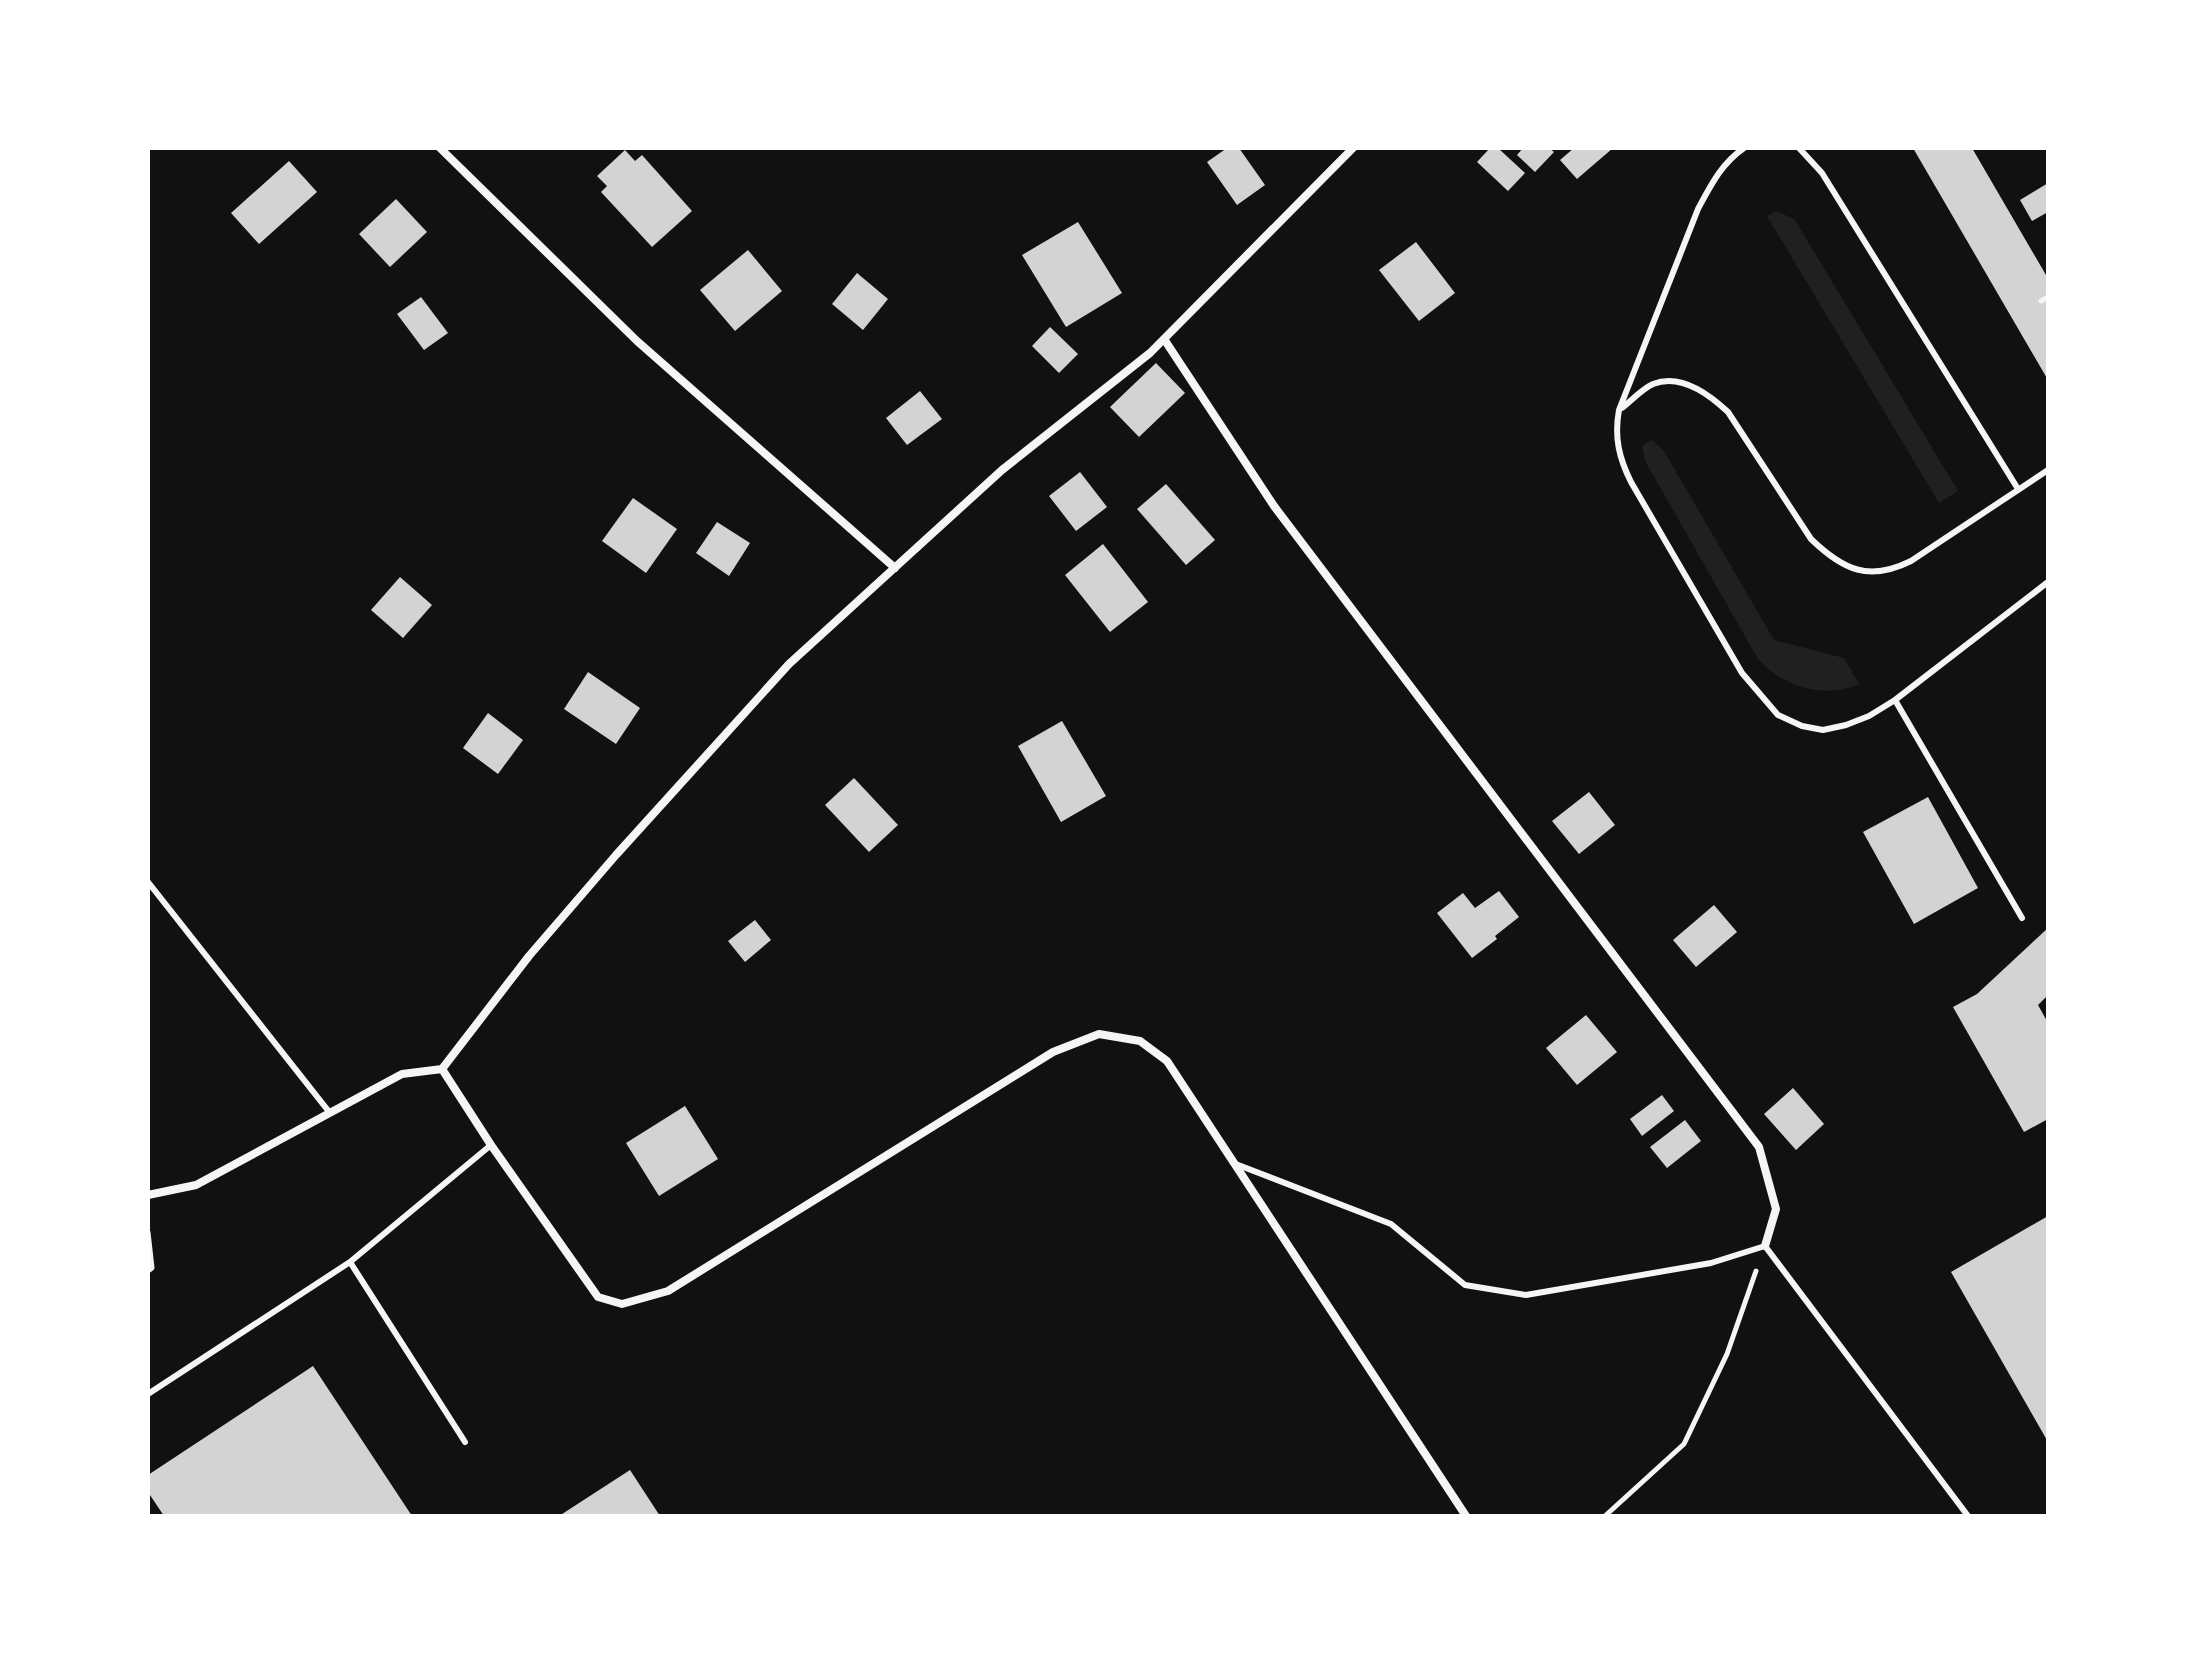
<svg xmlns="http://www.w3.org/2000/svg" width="2196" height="1664" viewBox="0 0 2196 1664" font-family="Raleway,sans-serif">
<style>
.green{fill:#202020}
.building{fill:#d3d3d3}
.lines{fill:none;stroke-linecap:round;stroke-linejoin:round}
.path{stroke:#f5f5f5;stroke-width:5}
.service{stroke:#f5f5f5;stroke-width:6}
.minor{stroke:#f5f5f5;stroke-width:8}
</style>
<rect width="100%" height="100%" fill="#111"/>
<path class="green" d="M1777 211 1795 220 1958 491 1939 503 1767 216Z
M1652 440 1664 451 1774 640 1844 658 1859 684C1824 700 1782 686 1758 659L1645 461 1642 446Z"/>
<path class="building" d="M1227 148H1239L1265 185 1237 205 1207 162Z
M1490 148H1498L1525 173 1508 191 1477 162Z
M1523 148H1549L1554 152 1535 172 1517 155Z
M1574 148H1613L1577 179 1560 160Z
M1913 148H1972L2046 275 2048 274V380Z
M625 150 635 161 642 155 692 211 652 247 601 192 607 186 597 176Z
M289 161 317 192 259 244 231 213Z
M2048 183V212L2032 221 2020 200Z
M396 199 427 232 390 267 359 234Z
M1078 222 1122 293 1066 327 1022 255Z
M1416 242 1455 293 1419 321 1379 270Z
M748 250 782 291 735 331 700 290Z
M857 273 888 299 863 330 832 304Z
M421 297 448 333 424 350 397 314Z
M1050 327 1078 354 1059 373 1032 346Z
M1156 363 1185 393 1139 437 1110 407Z
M920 391 942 419 907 445 886 418Z
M1080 472 1107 507 1076 531 1049 496Z
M1166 484 1215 540 1186 565 1137 509Z
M633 498 677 529 646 573 602 541Z
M717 522 750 543 729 576 696 553Z
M1103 544 1148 602 1110 632 1065 575Z
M400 577 432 605 403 638 371 610Z
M588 672 640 708 616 744 564 709Z
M488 713 523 740 498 774 463 748Z
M1062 721 1106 796 1061 822 1018 746Z
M854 778 898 825 869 852 825 805Z
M1589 792 1615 825 1579 854 1552 821Z
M1928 797 1978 888 1914 924 1863 832Z
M1499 891 1519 917 1495 936 1497 939 1472 958 1437 913 1463 893 1475 908Z
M1714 905 1737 932 1696 967 1673 940Z
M755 920 771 940 745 962 728 941Z
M2048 928V995L2038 1005 2048 1023V1119L2024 1132 1953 1007 1977 994Z
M1586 1015 1617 1052 1577 1085 1546 1048Z
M1793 1088 1824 1124 1796 1150 1764 1114Z
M1662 1095 1674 1111 1642 1136 1630 1119Z
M685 1106 718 1159 659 1196 626 1143Z
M1685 1120 1701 1141 1667 1168 1650 1147Z
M2048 1216V1442L1951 1272Z
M313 1366 412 1516H164L148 1492V1475Z
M630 1470 660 1516H559Z"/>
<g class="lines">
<path class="path" d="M2041 301 2048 297
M148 1232 152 1268 148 1271
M1605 1516 1684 1444 1727 1354 1756 1271"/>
<path class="service" d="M1744 148C1721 164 1711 185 1698 209L1619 410C1614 437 1619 458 1631 482L1742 673 1778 715 1802 726 1823 730 1846 725 1869 716 1895 700 2048 582
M1799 148 1822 173 2018 489
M1622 408C1632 400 1642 389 1653 384 1680 373 1709 394 1728 412L1811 539C1843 570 1869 582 1911 561L2048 470
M1895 700 2022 918
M148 882 330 1113
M1233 1163 1391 1224 1465 1285 1526 1295 1711 1263 1765 1246 1968 1516
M148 1394 350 1262
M465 1442 350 1262 491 1145"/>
<path class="minor" d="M440 148 637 341 895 568
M1164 339 1274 506 1759 1147 1776 1209 1765 1246
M442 1069 529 956 616 855 789 664 1002 470 1150 353 1353 148
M148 1195 196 1185 402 1074 442 1069 491 1145 598 1297 622 1304 668 1291 1053 1052 1099 1034 1140 1041 1167 1061 1466 1516"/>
</g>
<rect width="2196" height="1664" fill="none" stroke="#ffffff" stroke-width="300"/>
</svg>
